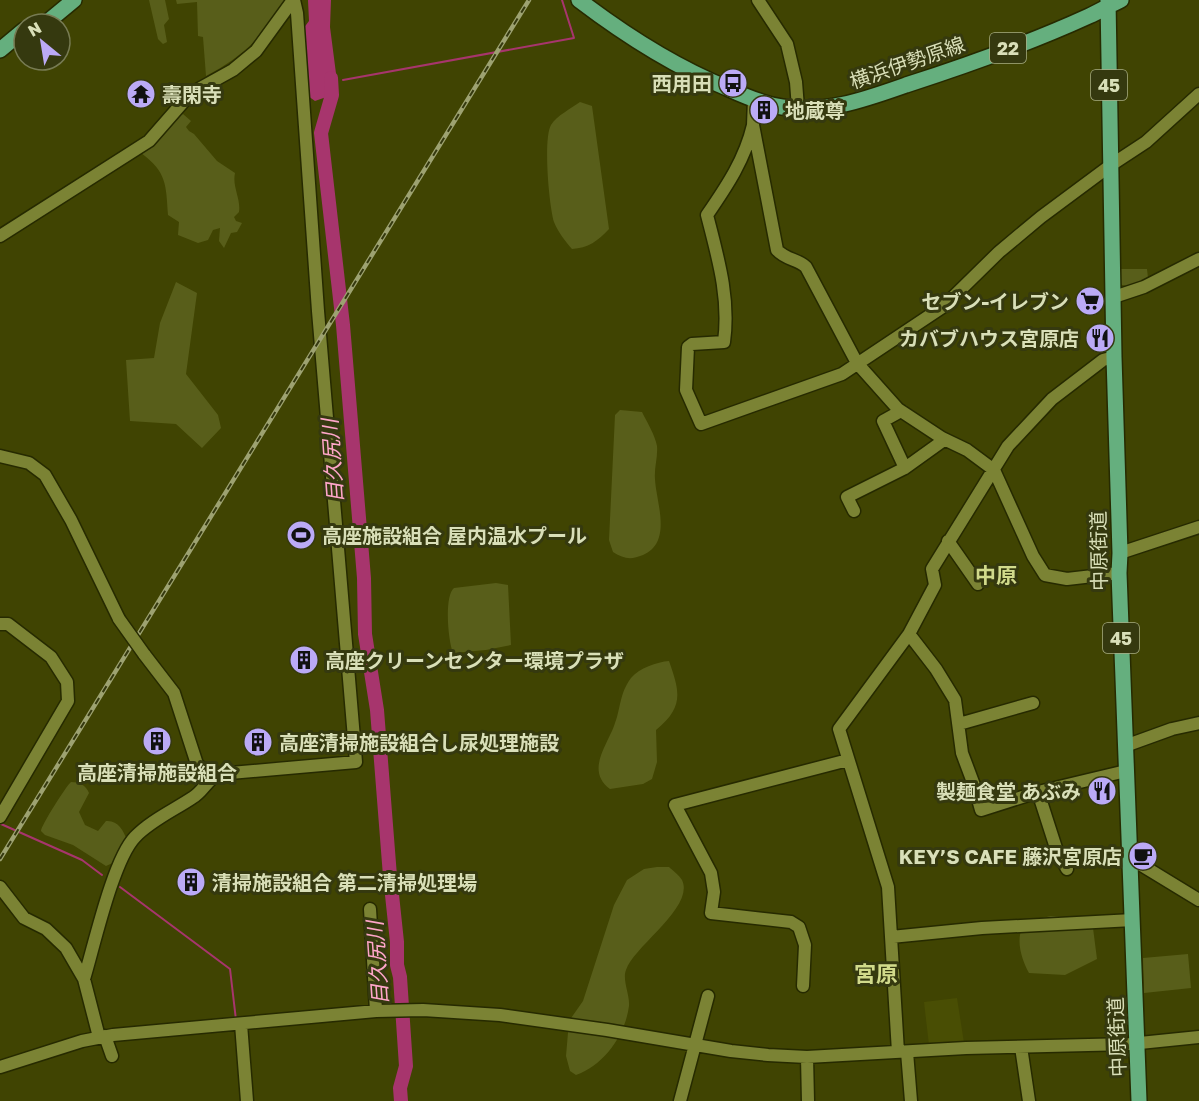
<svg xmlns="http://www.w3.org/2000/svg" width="1199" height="1101" viewBox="0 0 1199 1101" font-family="'Golos Text','Noto Sans JP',sans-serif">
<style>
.built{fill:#494e04}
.green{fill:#585e1a}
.water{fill:#a7356d}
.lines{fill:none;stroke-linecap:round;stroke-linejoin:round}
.stream{stroke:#a7356d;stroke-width:2}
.river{stroke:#a7356d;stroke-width:14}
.minor-casing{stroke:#262a00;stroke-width:15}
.major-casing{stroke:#262a00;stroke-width:18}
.minor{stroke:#7b8334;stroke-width:12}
.major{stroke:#65af7e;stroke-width:15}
.rail-casing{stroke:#9da271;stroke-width:4.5}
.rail{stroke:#35390f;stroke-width:2;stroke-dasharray:7;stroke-linecap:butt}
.minor-bridge-casing{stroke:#262a00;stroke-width:15;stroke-linecap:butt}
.minor-bridge{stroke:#7b8334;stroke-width:12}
.labels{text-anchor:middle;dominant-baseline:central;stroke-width:6;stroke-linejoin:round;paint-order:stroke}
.shield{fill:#35390f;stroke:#a8ad85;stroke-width:1.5}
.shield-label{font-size:18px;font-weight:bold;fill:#d9dfb8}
.street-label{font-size:20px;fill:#d9dfb8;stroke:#35390f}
.poi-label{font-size:20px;font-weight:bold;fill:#d9dfb8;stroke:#35390f;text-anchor:start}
.water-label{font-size:21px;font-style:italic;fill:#ffa6c9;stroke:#35390f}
.neighbourhood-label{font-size:21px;font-weight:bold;fill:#d1da8b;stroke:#35390f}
.quarter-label{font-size:22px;font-weight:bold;fill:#d1da8b;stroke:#35390f}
</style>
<rect width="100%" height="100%" fill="#404402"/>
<path class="built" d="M957 998 964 1043 929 1045 924 1002Z"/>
<path class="green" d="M149 0H165L169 19 164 25 167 42 163 44 158 39Z
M176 0H285C268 34 239 59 206 76L203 37 198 36 197 2 177 4Z
M580 102 592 106 609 229C598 241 588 248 572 249 565 241 558 232 554 222 549 205 543 139 551 125 556 116 572 108 580 102Z
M183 114 191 121 186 127 189 131 194 134 217 161 235 173C232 187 241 198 239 212L234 217 236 221 242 223 237 232 231 233 224 248 219 241 220 228 213 230 208 240 198 243 178 235 179 222 168 215C166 185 167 172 141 153L173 120Z
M1119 269H1147L1148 278 1128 286 1122 285 1119 281Z
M176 282 197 293 186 374 218 415 221 428 202 448 176 424 130 421 126 360 154 358 160 323Z
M620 410 642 412C647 422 655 435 657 446 658 457 654 468 655 479 656 502 673 542 643 555 631 560 624 559 613 552L609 540 615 415Z
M496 583 508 585 511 645 486 650 453 653C448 641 444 596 454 588Z
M669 661C680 692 684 707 656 730L657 762 652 779 643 784 610 789C586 771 606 747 614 726 621 709 619 694 631 678 639 668 657 662 669 661Z
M71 782C79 782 86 785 89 793L79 812 85 825 98 831 106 821C118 820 123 830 127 840L117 861 106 866 73 845 45 835 41 831C41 826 66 786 71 782Z
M657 867H669C672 870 679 875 682 880 695 907 634 946 626 970 622 980 630 995 629 1006 625 1036 604 1065 576 1075L570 1071 566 1056 569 1021 583 1001 614 905 627 880 644 869Z
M1051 916 1064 917 1093 928 1097 959 1065 975 1029 973C1022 960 1016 942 1022 928L1042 918Z
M1188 954 1191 988 1144 993 1143 958Z"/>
<path class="water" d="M308 0H331L330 27 338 89 332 95 315 101 308 96 303 29 309 21Z"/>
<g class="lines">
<path class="stream" d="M343 80 574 38 562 0
M1 824 82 860 102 875
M120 887 230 969 236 1020"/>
<path class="river" d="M331 78 332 95 321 133 343 325 364 578 365 634 377 710 390 876 397 942V965L400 977 406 1066 400 1088 401 1101"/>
<g class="minor-casing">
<path id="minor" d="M758 0 787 44 796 82 798 108
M754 99 753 125 777 250C786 260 798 259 806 267L857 363 898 409 942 438 967 450 994 470 1033 556 1045 575 1067 579 1119 573
M753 125C745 159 727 186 707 215 718 258 730 298 724 342L692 344 688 347 686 390 701 424 842 374 944 306 999 252 1041 217 1111 165 1146 142 1199 94
M0 236 149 141 184 101 197 90 233 70 256 51 293 0
M1114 297 1144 287 1199 259
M901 411 883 421 905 468
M0 456 29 463 45 475 71 520 119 619
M854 511 847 497 905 468 944 440
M948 541 978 584
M1120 553 1199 527
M0 624H8L51 657 67 682 68 701 0 817
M909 634 936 669 955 700 962 753 974 785 981 810 1038 792 1126 771
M144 654 174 693 197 764 212 778
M959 724 1033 703
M1125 746 1172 729 1199 723
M1038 792 1056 848 1067 869
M1130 858 1199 900
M0 887 24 918 46 929 66 948 84 979 99 1037
M370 909 376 1011
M891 937 982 928 1133 920
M84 979C94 946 113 860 135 837 150 821 174 810 192 798 203 792 208 778 219 774L356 762 318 311 297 13 294 0
M803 986 805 945 799 927 791 922 711 913 714 892 711 873 675 805 848 760
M241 1024 247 1101
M105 1036 112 1056
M1021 1047 1029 1101
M898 1052 888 887 839 729 909 634 935 585 932 569 1008 446 1052 399 1103 360 1114 357
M907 1052 911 1101
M807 1057 808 1101
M0 1067 82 1041 113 1035 376 1011 423 1010 500 1015 607 1030 731 1051 768 1055 807 1057 966 1048 1130 1044 1199 1037
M680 1101 708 996"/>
</g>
<g class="major-casing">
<path id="major" d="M579 0C625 35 673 66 727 88 744 96 763 104 782 107 826 114 866 99 906 85 968 65 1030 43 1089 16 1100 11 1110 5 1121 0
M1108 0 1114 357 1120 553 1119 573 1139 1101
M45 24 74 0
M0 50 24 30"/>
</g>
<use href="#minor" class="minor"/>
<use href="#major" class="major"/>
<g class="rail-casing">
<path id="rail" d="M0 859 529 0"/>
</g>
<use href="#rail" class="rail"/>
<g class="minor-bridge-casing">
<path id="minor-bridge" d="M119 619 144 654"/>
</g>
<use href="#minor-bridge" class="minor-bridge"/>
</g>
<defs>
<g id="bus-disc" transform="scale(1.5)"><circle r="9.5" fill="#bbaaf6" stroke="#35390f"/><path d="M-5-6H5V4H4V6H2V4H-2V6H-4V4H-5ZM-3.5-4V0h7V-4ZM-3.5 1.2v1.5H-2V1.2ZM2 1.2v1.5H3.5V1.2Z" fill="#111"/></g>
<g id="temple-disc" transform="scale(1.5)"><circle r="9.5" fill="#bbaaf6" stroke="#35390f"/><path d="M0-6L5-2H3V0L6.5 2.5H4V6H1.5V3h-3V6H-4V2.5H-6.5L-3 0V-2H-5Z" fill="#111"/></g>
<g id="building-disc" transform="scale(1.5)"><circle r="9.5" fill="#bbaaf6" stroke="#35390f"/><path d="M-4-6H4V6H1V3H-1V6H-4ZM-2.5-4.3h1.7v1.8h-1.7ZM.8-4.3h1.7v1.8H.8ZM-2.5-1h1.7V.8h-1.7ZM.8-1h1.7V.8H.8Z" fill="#111"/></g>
<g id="supermarket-disc" transform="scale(1.5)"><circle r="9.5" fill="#bbaaf6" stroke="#35390f"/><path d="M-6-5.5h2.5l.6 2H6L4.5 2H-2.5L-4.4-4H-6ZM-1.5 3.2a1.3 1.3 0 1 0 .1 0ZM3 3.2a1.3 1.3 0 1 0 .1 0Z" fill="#111"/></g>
<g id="restaurant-disc" transform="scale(1.5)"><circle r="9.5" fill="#bbaaf6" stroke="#35390f"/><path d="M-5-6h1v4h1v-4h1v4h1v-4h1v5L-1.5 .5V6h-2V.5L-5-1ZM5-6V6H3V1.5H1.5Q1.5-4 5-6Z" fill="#111"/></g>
<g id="stadium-disc" transform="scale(1.5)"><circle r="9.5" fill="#bbaaf6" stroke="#35390f"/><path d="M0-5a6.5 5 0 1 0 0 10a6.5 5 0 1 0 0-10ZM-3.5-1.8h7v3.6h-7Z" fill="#111"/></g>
<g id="cafe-disc" transform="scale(1.5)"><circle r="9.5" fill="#bbaaf6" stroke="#35390f"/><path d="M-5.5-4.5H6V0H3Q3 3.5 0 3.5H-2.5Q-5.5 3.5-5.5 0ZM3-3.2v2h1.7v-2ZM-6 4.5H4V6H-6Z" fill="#111"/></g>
</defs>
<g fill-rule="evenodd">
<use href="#bus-disc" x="733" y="83"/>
<use href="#temple-disc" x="141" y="94"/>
<use href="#building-disc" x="764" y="110"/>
<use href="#supermarket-disc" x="1090" y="301"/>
<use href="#restaurant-disc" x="1100" y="338"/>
<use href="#stadium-disc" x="301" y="535"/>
<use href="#building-disc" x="304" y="660"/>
<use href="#building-disc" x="157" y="741"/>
<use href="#building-disc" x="258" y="742"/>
<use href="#restaurant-disc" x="1102" y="791"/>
<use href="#cafe-disc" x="1143" y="856"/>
<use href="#building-disc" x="191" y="882"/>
</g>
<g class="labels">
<g class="shield">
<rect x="990" y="33" width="36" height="30" rx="4.5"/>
<rect x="1091" y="70" width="36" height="30" rx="4.5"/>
<rect x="1103" y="623" width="36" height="30" rx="4.5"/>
</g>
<g class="shield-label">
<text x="1008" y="48">22</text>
<text x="1109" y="85">45</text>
<text x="1121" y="638">45</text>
</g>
<g class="street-label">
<text transform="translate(907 62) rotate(-19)">横浜伊勢原線</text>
<text transform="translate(1098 551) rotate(-91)">中原街道</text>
<text transform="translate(1116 1037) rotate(-92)">中原街道</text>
</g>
<g class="poi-label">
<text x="712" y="83" text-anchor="end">西用田</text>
<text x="162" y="94">壽閑寺</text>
<text x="785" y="110">地蔵尊</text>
<text x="1069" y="301" text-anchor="end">セブン-イレブン</text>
<text x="1079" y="338" text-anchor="end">カバブハウス宮原店</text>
<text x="322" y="535">高座施設組合 屋内温水プール</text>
<text x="325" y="660">高座クリーンセンター環境プラザ</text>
<text x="279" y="742">高座清掃施設組合し尿処理施設</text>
<text x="157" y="772" text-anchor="middle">高座清掃施設組合</text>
<text x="1081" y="791" text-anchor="end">製麺食堂 あぶみ</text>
<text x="1122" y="856" text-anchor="end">KEY’S CAFE 藤沢宮原店</text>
<text x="212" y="882">清掃施設組合 第二清掃処理場</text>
</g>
<g class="water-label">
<text transform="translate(332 461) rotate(-94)">目久尻川</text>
<text transform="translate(377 963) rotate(-94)">目久尻川</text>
</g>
<g class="neighbourhood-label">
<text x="996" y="575">中原</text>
</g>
<g class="quarter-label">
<text x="876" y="973">宮原</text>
</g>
</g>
<g transform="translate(42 42) rotate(330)"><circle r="28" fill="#35390f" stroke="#777b53" stroke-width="1.5"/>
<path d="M0-4.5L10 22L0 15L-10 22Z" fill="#bbaaf6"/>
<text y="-9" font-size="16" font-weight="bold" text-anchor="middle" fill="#d9dfb8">N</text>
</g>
</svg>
